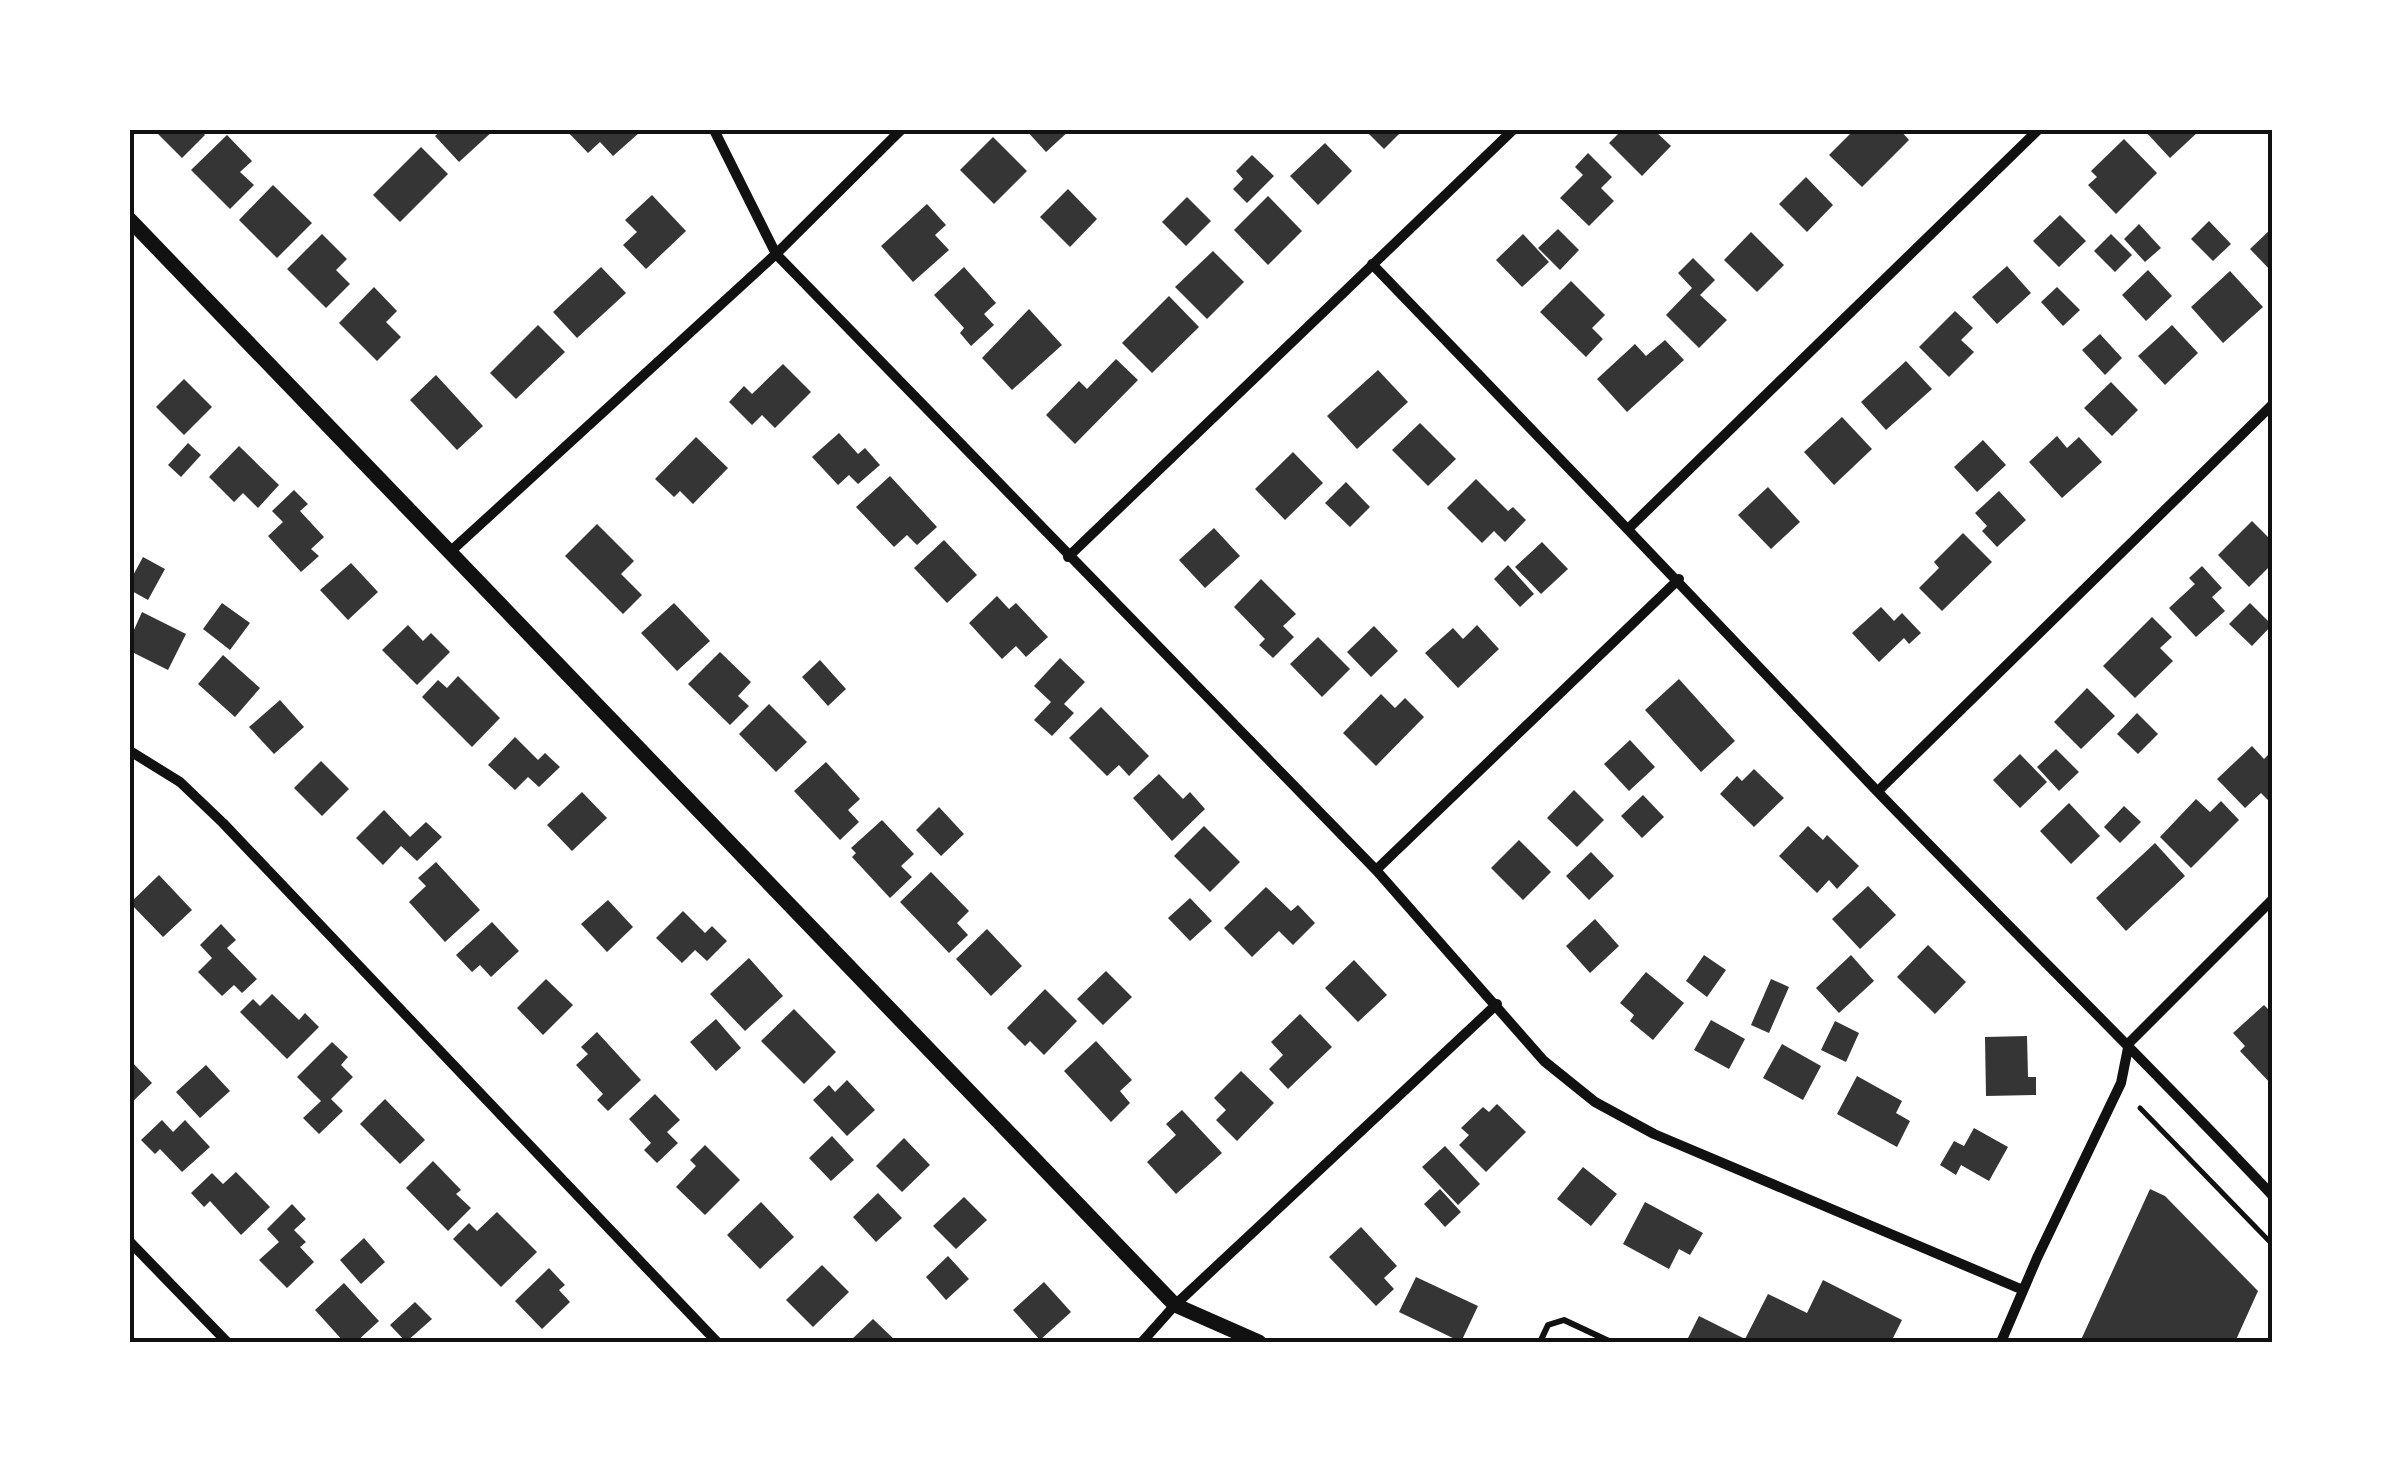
<svg xmlns="http://www.w3.org/2000/svg" width="2402" height="1472" viewBox="0 0 2402 1472" font-family="'Sofia Sans Condensed',sans-serif">
<style>
.building{fill:#353535}
.lines{fill:none;stroke-linecap:round;stroke-linejoin:round}
.path{stroke:#111;stroke-width:5}
.service{stroke:#111;stroke-width:6}
.minor{stroke:#111;stroke-width:10}
.tertiary{stroke:#111;stroke-width:15}
.neatline{fill:none;stroke:#111;stroke-width:4}
</style>
<rect width="100%" height="100%" fill="#fff"/>
<path class="building" d="M154 130H200L205 135 182 158Z
M442 130H494L459 162 435 136Z
M566 130H636L639 133 613 156 600 142 588 153Z
M1026 130H1070L1046 152Z
M1365 130H1403L1384 149Z
M1622 130H1654L1671 146 1642 176 1609 143Z
M1854 130H1900L1909 140 1862 187 1829 155Z
M2144 130H2196L2198 132 2170 158Z
M227 135 252 161 240 172 254 185 230 209 191 170Z
M993 137 1027 171 994 204 960 170Z
M2124 139 2157 173 2116 214 2088 185 2097 177 2091 171Z
M1325 143 1352 171 1318 205 1290 176Z
M421 147 448 174 400 222 373 195Z
M1588 153 1612 177 1601 188 1614 201 1589 226 1560 198 1583 175 1575 167Z
M1252 155 1274 176 1247 203 1233 189 1243 179 1236 171Z
M1806 177 1833 205 1807 232 1779 204Z
M273 185 312 223 277 258 239 220Z
M1068 189 1097 219 1070 247 1040 217Z
M652 195 686 231 646 269 623 245 637 232 625 220Z
M1268 196 1302 231 1268 265 1234 230Z
M1187 197 1211 221 1186 246 1162 222Z
M927 204 946 225 935 235 949 250 913 282 881 246Z
M2060 215 2086 241 2059 267 2033 241Z
M2209 221 2231 244 2213 261 2191 239Z
M2139 224 2161 248 2145 262 2124 239Z
M2272 228V272L2250 249Z
M1558 229 1579 250 1560 270 1538 248Z
M1751 232 1784 265 1757 292 1724 260Z
M322 234 347 259 336 270 350 284 326 308 287 269Z
M1523 234 1549 262 1522 287 1496 260Z
M2111 234 2132 255 2115 272 2094 251Z
M1213 251 1244 282 1207 319 1175 287Z
M1693 258 1715 280 1700 295 1727 320 1699 348 1666 315 1692 288 1678 273Z
M2007 266 2031 293 1997 324 1972 297Z
M601 267 626 293 577 338 553 312Z
M964 267 996 303 984 314 994 325 971 346 960 333 964 328 934 295Z
M2148 270 2172 296 2146 321 2122 295Z
M2230 271 2263 307 2223 343 2191 307Z
M1571 281 1605 315 1592 328 1603 339 1586 357 1540 312Z
M374 287 397 311 386 322 401 337 377 361 339 323Z
M2057 287 2080 310 2063 326 2041 302Z
M1169 296 1199 327 1152 373 1122 343Z
M1029 309 1062 345 1012 390 982 358Z
M1955 311 1973 328 1961 340 1974 352 1949 377 1919 347Z
M538 325 565 352 516 399 490 373Z
M2172 325 2198 353 2165 385 2138 356Z
M2100 334 2122 358 2105 375 2082 350Z
M1665 340 1684 360 1627 412 1597 379 1635 344 1646 356Z
M1116 359 1138 380 1075 444 1046 415 1079 381 1087 389Z
M1906 361 1932 389 1886 430 1861 402Z
M783 364 811 392 775 428 762 415 752 425 729 402 744 386 752 394Z
M1378 370 1408 402 1357 449 1327 416Z
M436 375 483 426 457 450 410 400Z
M184 379 212 407 184 435 156 407Z
M2111 382 2138 410 2112 436 2084 408Z
M1842 417 1872 449 1834 485 1804 452Z
M1420 423 1456 459 1428 486 1392 450Z
M839 433 858 454 865 448 880 465 858 484 849 475 838 485 812 457Z
M2057 436 2067 448 2079 437 2102 462 2062 498 2029 462Z
M696 437 728 468 693 504 680 491 674 497 655 479Z
M1983 440 2006 465 1977 492 1954 467Z
M188 443 201 455 181 477 168 465Z
M239 446 279 485 258 508 243 493 234 502 209 477Z
M1293 452 1323 483 1285 520 1255 489Z
M890 476 937 527 917 545 907 535 894 547 856 507Z
M1476 479 1508 511 1513 507 1526 520 1505 542 1494 531 1482 543 1447 508Z
M1346 482 1370 507 1350 527 1325 503Z
M1768 487 1800 522 1771 549 1738 515Z
M294 490 308 504 300 511 324 537 311 549 319 556 301 572 268 536 283 522 272 511Z
M1999 491 2026 520 1997 547 1982 531 1987 526 1975 513Z
M2252 521 2272 541V564L2249 587 2218 555Z
M597 524 634 561 621 574 642 595 623 614 565 556Z
M1214 528 1240 556 1205 588 1179 560Z
M1963 533 1992 562 1942 611 1919 588 1939 568 1934 562Z
M944 540 977 575 947 603 914 568Z
M1542 542 1568 569 1541 594 1515 567Z
M143 557 165 569 148 600 130 590V581Z
M351 563 378 592 348 620 320 590Z
M1508 565 1534 594 1520 607 1494 579Z
M2202 566 2222 588 2212 597 2225 611 2196 637 2169 608 2195 584 2189 578Z
M1261 579 1296 614 1283 626 1294 637 1273 658 1259 645 1265 639 1234 607Z
M997 596 1009 609 1016 603 1048 637 1026 657 1016 646 1002 659 969 623Z
M222 603 250 623 230 650 203 629Z
M674 603 710 641 677 671 641 633Z
M2250 603 2272 625 2252 646 2229 624Z
M1881 607 1894 621 1902 613 1921 633 1909 644 1904 638 1879 662 1852 633Z
M142 612 186 634 168 670 130 651V630L133 632Z
M2152 617 2172 637 2160 648 2173 661 2135 698 2103 666Z
M408 625 423 641 431 633 450 652 417 685 382 650Z
M1477 625 1499 649 1458 688 1425 653 1453 628 1463 639Z
M1374 626 1398 651 1371 677 1347 652Z
M1318 637 1350 669 1322 697 1290 664Z
M720 652 751 682 738 696 749 706 730 725 688 684Z
M223 655 260 688 235 717 198 684Z
M1060 658 1085 682 1064 704 1074 713 1052 736 1034 720 1051 702 1034 686Z
M820 660 846 689 828 706 802 677Z
M458 676 500 718 472 747 422 697 438 680 447 688Z
M1679 679 1735 741 1701 772 1645 710Z
M2087 688 2115 716 2081 749 2054 722Z
M1381 694 1395 708 1405 698 1424 717 1376 766 1343 733Z
M280 700 304 727 274 754 249 727Z
M769 704 807 742 776 772 739 734Z
M1101 707 1149 756 1129 776 1119 765 1107 776 1069 738Z
M2137 713 2158 734 2138 754 2117 734Z
M515 737 538 760 545 753 560 767 539 787 528 777 515 790 488 765Z
M1630 740 1655 767 1629 791 1604 764Z
M2252 746 2264 759 2272 751V796L2268 800 2261 793 2245 808 2217 779Z
M2056 749 2079 772 2059 791 2037 767Z
M2020 754 2047 782 2020 808 1993 780Z
M321 761 349 789 322 816 294 788Z
M826 762 860 799 848 810 859 822 840 840 794 791Z
M1754 769 1784 798 1754 827 1720 794 1737 776 1742 781Z
M1159 774 1183 799 1190 792 1205 809 1172 841 1133 798Z
M1574 790 1604 820 1577 847 1547 818Z
M582 792 607 818 572 851 547 825Z
M1643 795 1664 817 1642 838 1621 816Z
M2196 799 2210 812 2221 801 2239 820 2191 868 2160 837Z
M2069 803 2100 836 2071 864 2040 831Z
M2124 806 2141 822 2120 843 2104 827Z
M939 807 964 834 941 856 916 830Z
M384 810 410 837 426 822 442 837 417 861 401 846 383 865 356 838Z
M882 820 914 854 901 866 912 877 890 898 852 857 856 853 851 848Z
M1204 826 1240 862 1210 892 1174 856Z
M1808 826 1823 840 1827 835 1859 866 1837 889 1829 880 1817 893 1779 856Z
M1519 840 1551 872 1523 900 1491 868Z
M2155 843 2185 876 2126 931 2096 898Z
M1591 852 1614 876 1589 900 1566 876Z
M436 862 480 910 445 942 409 902 426 886 418 878Z
M931 872 969 911 957 923 968 935 949 953 900 902Z
M159 875 192 910 163 937 130 903Z
M1868 886 1896 915 1860 949 1832 919Z
M1266 887 1291 911 1298 905 1315 923 1293 945 1279 931 1252 957 1224 928Z
M1190 898 1212 921 1190 941 1168 918Z
M608 900 633 927 607 952 581 924Z
M683 911 705 933 712 926 727 941 707 961 695 950 682 963 656 938Z
M1595 919 1619 946 1590 973 1566 946Z
M492 922 519 951 491 977 480 965 472 972 456 955Z
M221 924 236 940 227 948 257 979 242 993 234 985 222 996 198 972 212 958 200 945Z
M987 929 1022 966 991 996 956 959Z
M1928 945 1966 982 1935 1014 1897 977Z
M1704 955 1726 970 1707 997 1686 981Z
M1851 955 1874 981 1839 1013 1816 988Z
M749 958 783 996 745 1031 710 994Z
M1354 960 1387 995 1358 1022 1325 988Z
M1106 971 1132 997 1103 1025 1077 999Z
M1646 972 1684 1003 1653 1040 1630 1021 1634 1015 1620 1003Z
M546 979 573 1005 543 1035 517 1008Z
M1771 979 1789 987 1769 1033 1751 1025Z
M1045 989 1077 1021 1044 1055 1030 1041 1025 1046 1007 1028Z
M272 994 299 1020 305 1013 319 1027 287 1059 240 1012 253 999 260 1006Z
M2264 1005 2272 1013V1085L2240 1051 2245 1046 2233 1033Z
M794 1009 836 1052 804 1084 761 1041Z
M1300 1014 1332 1047 1288 1089 1269 1069 1283 1055 1271 1042Z
M716 1019 741 1048 716 1071 690 1042Z
M1711 1020 1745 1039 1729 1069 1694 1050Z
M1835 1021 1859 1033 1846 1062 1821 1050Z
M597 1032 641 1080 608 1111 597 1100 603 1094 576 1065 588 1054 581 1047Z
M2027 1036 2028 1077H2036V1095L1986 1096 1985 1037Z
M1096 1041 1132 1080 1120 1091 1130 1103 1111 1122 1064 1071Z
M332 1042 348 1057 341 1065 353 1077 331 1099 343 1111 319 1134 303 1118 321 1101 297 1077Z
M1782 1044 1821 1066 1803 1100 1763 1078Z
M130 1060 152 1083 130 1104Z
M206 1065 230 1091 200 1118 176 1092Z
M1241 1071 1274 1103 1237 1141 1216 1120 1226 1110 1214 1098Z
M1857 1076 1902 1101 1896 1113 1910 1121 1897 1147 1837 1114Z
M847 1080 875 1110 847 1136 813 1100 829 1085 835 1092Z
M655 1094 680 1120 667 1132 678 1143 657 1163 644 1150 651 1143 629 1119Z
M385 1099 425 1140 400 1164 360 1124Z
M1497 1104 1526 1132 1486 1172 1459 1145 1469 1135 1461 1128 1483 1107 1489 1112Z
M1182 1110 1222 1153 1176 1194 1147 1162 1176 1135 1166 1124Z
M162 1120 173 1132 185 1120 210 1147 182 1172 160 1149 155 1154 141 1140Z
M1974 1128 2008 1147 1989 1181 1961 1165 1956 1175 1940 1165 1954 1141 1964 1146Z
M832 1136 854 1160 831 1181 809 1158Z
M904 1138 930 1165 902 1192 876 1166Z
M705 1145 740 1180 705 1215 676 1187 696 1166 690 1160Z
M1445 1146 1480 1184 1458 1205 1422 1167Z
M433 1161 461 1190 456 1194 471 1208 448 1231 406 1188Z
M1583 1167 1617 1194 1591 1226 1557 1199Z
M236 1172 270 1207 241 1235 210 1201 204 1207 191 1193 212 1173 223 1184Z
M1440 1189 1461 1212 1445 1227 1424 1204Z
M2150 1189 2165 1196 2258 1291 2235 1342H2080Z
M878 1193 902 1218 876 1242 853 1217Z
M964 1197 987 1220 956 1249 933 1226Z
M761 1202 794 1237 760 1269 727 1235Z
M1645 1202 1703 1233 1690 1255 1679 1249 1669 1269 1623 1244Z
M292 1204 306 1219 294 1230 306 1242 300 1247 314 1262 287 1288 259 1260 279 1242 267 1229Z
M497 1212 537 1252 501 1287 453 1239 469 1223 477 1231Z
M1361 1227 1397 1266 1384 1278 1394 1289 1376 1306 1329 1257Z
M364 1238 385 1262 361 1284 340 1260Z
M948 1256 969 1279 946 1300 926 1277Z
M822 1265 849 1292 813 1327 786 1300Z
M549 1268 565 1285 559 1290 570 1302 542 1329 515 1301Z
M1416 1277 1478 1306 1461 1342 1399 1312Z
M1823 1280 1902 1320 1891 1342H1686L1699 1316 1745 1339 1768 1294 1807 1313Z
M1044 1282 1071 1312 1040 1340 1013 1310Z
M344 1283 379 1321 356 1342H344L315 1310Z
M415 1302 432 1319 406 1342 390 1325Z
M873 1319 897 1342H849Z"/>
<g class="lines">
<path class="path" d="M2140 1108 2272 1244"/>
<path class="service" d="M1540 1342 1548 1325 1564 1320 1611 1342"/>
<path class="minor" d="M714 130 776 254 1376 870 1544 1061 1595 1102 1654 1134 2023 1290
M1372 264C1541 438 1708 613 1875 789 2006 925 2142 1057 2272 1195
M1629 528 2038 130
M451 551 776 254 901 130
M1068 557 1513 130
M130 751 180 782 223 823 717 1342
M1878 791 2272 405
M1376 870 1679 579
M130 1242 227 1342
M1142 1342 1175 1305 1497 1004
M2001 1342 2037 1258 2121 1083 2129 1043 2272 900"/>
<path class="tertiary" d="M130 220 1175 1305 1259 1342"/>
</g>
<rect width="2402" height="1472" fill="none" stroke="#ffffff" stroke-width="265"/>
<rect x="132" y="132" width="2138" height="1208" class="neatline"/>
</svg>
